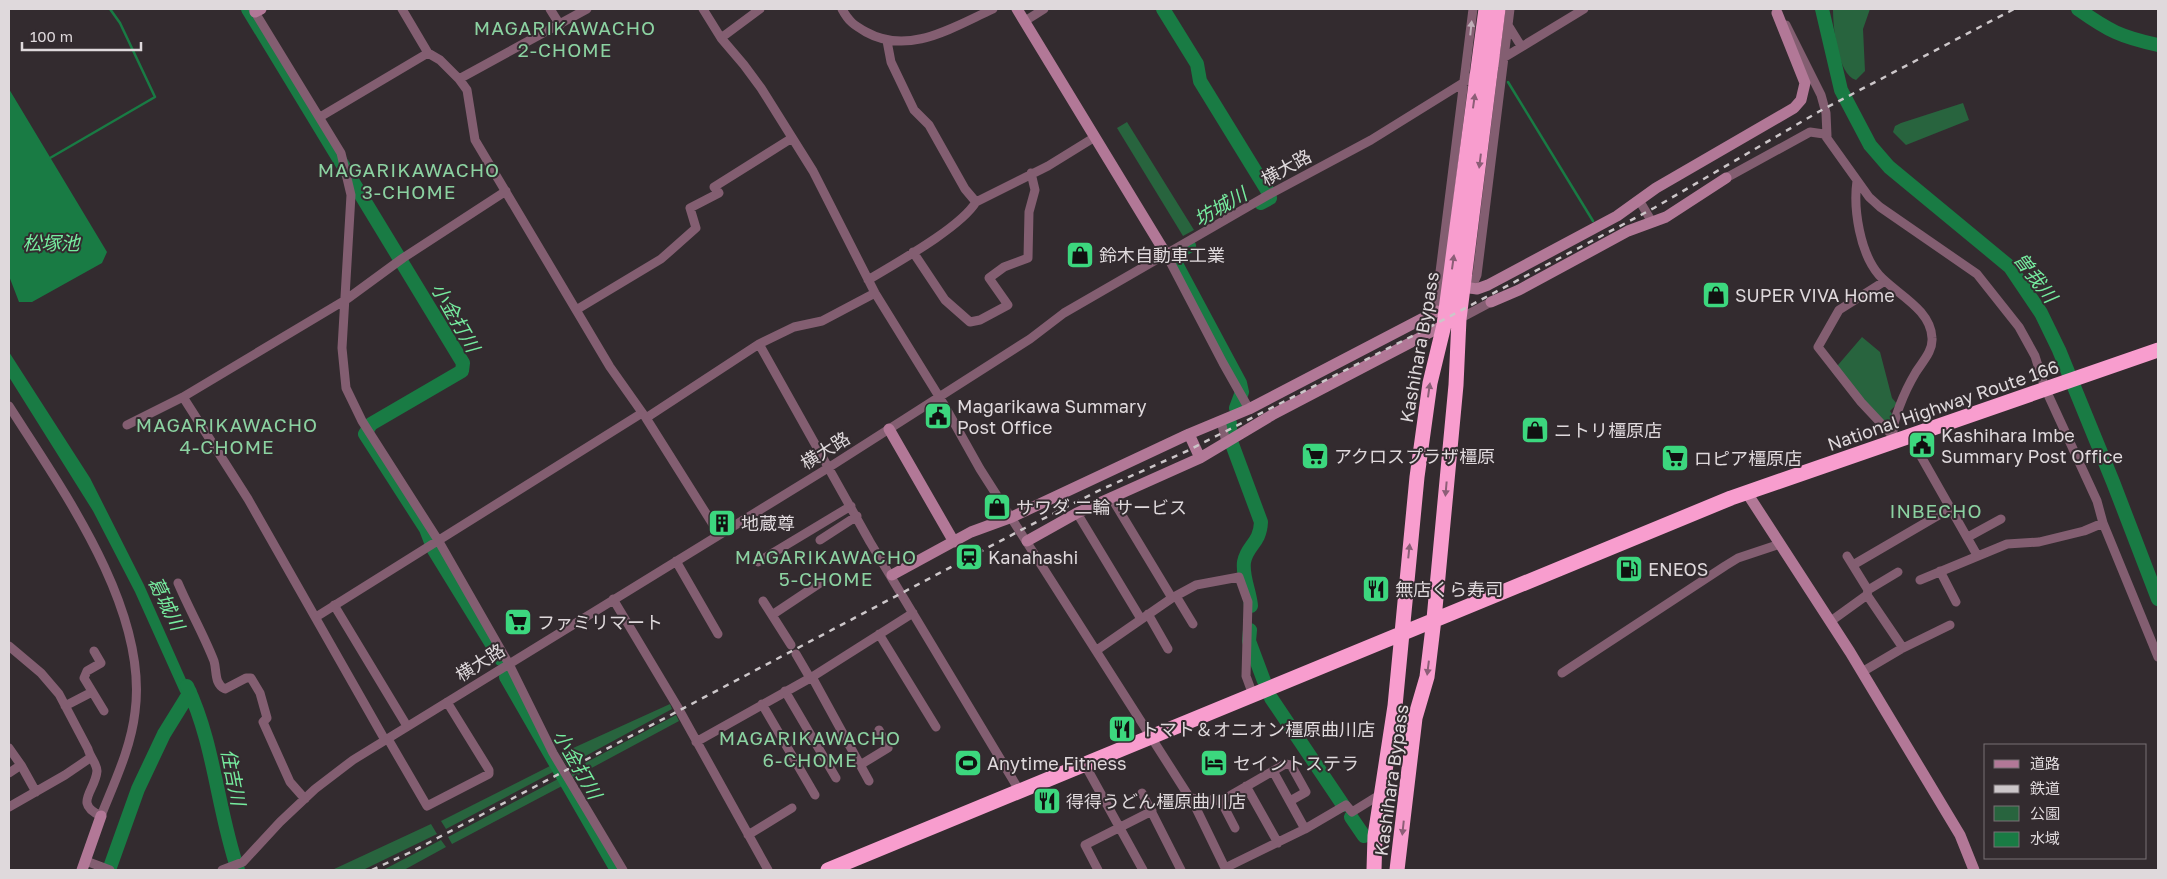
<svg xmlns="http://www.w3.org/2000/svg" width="2167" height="879" viewBox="0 0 2167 879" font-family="'Golos Text','Noto Sans JP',sans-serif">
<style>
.green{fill:#28643e}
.water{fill:#197b44}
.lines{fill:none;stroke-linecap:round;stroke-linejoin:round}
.stream{stroke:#197b44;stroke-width:2.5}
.river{stroke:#197b44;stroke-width:14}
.street{stroke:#835e71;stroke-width:9}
.secondary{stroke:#b27897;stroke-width:11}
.highway{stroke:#f89dce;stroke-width:15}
.rail{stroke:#ccc6c9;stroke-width:2.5;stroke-dasharray:6 6;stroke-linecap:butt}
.oneway{fill:#bfaeb7}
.oneway2{fill:#8c5e77}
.labels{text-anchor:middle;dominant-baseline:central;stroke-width:4;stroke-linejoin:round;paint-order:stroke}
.street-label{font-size:18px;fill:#dfd9dc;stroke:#332b2f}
.poi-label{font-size:18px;fill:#dfd9dc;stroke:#332b2f;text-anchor:start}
.neighbourhood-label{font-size:19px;letter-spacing:1px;fill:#8bd2a1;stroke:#332b2f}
.water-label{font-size:19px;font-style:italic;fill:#76ec9f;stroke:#332b2f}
</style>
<rect width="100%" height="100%" fill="#332b2f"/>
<path class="green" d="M1833 9H1870L1863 29 1865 71 1856 80C1837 74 1833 26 1833 9Z
M1963 103 1969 120 1906 145 1893 132 1895 126 1901 123Z
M1127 122 1194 230 1183 236 1117 128Z
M1862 337 1880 352 1892 398 1897 404 1890 411 1894 417 1880 427 1832 372Z
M670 704 672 709 567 766 560 754Z
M676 715 679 721 573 778 570 771Z
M550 766 553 772 446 829 441 821Z
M558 779 562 786 452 844 448 837Z
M431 824 437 834 363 870H332Z
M441 840 446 847 404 870H383Z"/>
<path class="water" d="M9 89 107 252 102 263 32 302H19L9 276Z
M9 352 90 478 144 585 196 702 189 705 180 692 135 592 93 511 9 377Z"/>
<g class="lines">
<path class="stream" d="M1508 82 1593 221
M50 158 155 97 120 23 110 9"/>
<path class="river" d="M248 9 463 363 462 371 371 424 365 434 426 529 434 550 501 659
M1163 9 1197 64 1200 81 1267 190 1270 198 1261 203
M1822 9 1841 90 1870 145 1889 167 2010 267 2041 313 2059 350 2113 482 2158 599
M2078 9C2109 31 2121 37 2158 45
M1189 246 1174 254V260L1240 383 1242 392 1236 408
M1230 423V433
M1232 444 1261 522C1260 544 1247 545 1244 562 1242 577 1250 591 1251 606
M1250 630 1249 641 1264 681
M506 677 617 870
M187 686C215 745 217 809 238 870
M1271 698 1343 805
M1351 817 1364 836
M109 870 138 789 164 734 190 692"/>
<path class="street" d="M253 9 341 153 351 195 342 348 346 388 362 421 438 540 509 664 553 753 623 870
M402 9 428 53 440 60 459 79 467 90 475 140 610 367 646 418 719 534
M550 9 560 25
M703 9 721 38 744 65 761 88 813 171 875 293 943 403 980 469 1195 806 1226 870
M842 9C849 22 854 25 866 32 909 56 953 27 993 9
M1025 21 1044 9
M1508 25 1521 46
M1786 25 1821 95 1826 113 1827 136
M721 38 760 9
M887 41 891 62 914 110 929 125 965 189 976 202
M1490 66 1584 9
M459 79 587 9
M320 117 428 53
M1726 178 1810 132 1824 134 1869 197 1880 207 1977 274 2019 327 2035 356 2045 388 2097 501 2103 523 2158 657
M1857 181C1853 209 1860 253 1879 275 1896 294 1931 309 1932 338 1933 351 1923 361 1916 372 1907 387 1888 426 1894 442
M1639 200 1652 222
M913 252 945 300 970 322 980 320 1008 305 989 278 1004 267 1028 258 1029 212 1035 190 1031 173
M1166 254 1223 363 1249 409
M868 280C896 263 960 228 976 202L1048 166 1095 137
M1885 281 1839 310 1818 347 1861 402 1891 434
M1471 289 1477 275 1510 9
M576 310 661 259 696 228 690 208 719 193 714 187 792 138
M1443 310 1437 311 1440 272 1473 9
M1459 319 1491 302
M759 344 870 542 1019 790
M183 397 248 499 385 740
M9 406C62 489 149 610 135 712 131 748 114 783 101 816 73 803 95 792 97 771 97 764 90 757 88 749L59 694 41 673 9 646
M646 418 759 344 794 327 822 321 875 293
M1221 421 1226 442
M127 425 183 397 347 299 403 258 506 191
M1910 437 1977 555
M1111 497 1172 598
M1077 513 1141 619
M1968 537 2001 519
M820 540 857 516
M676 561 718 634
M758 562 851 506
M1853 565 1949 509
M1940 571 1956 602
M1920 580 2007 544 2039 542 2084 531 2103 523
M178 583C189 609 204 635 214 661 217 671 214 684 225 689L246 678H251L260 693 267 718 263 722 290 782 305 799
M1868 590 1898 572
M1867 595 1903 648
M1176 596 1193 624
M613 599 677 706 768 870
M763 601 791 645
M334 605 407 726
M1148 614 1168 649
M772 615 823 581
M316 617 642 413
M1831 621 1867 595 1868 590 1847 556
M879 634 936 727
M1097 650 1172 598 1196 585 1239 577 1248 602 1246 676 1253 695
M94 651 101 663 87 671 84 678 104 711
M796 654 810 678
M1862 672 1901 649 1950 625
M1562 673 1725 566 1738 558 1780 544
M812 677 869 781
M785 691 836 778
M762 704 815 795
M65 706 92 692
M388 739 427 806 489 774V770L447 702
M696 742 812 677 913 613
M9 748 21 765 36 792
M1084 763 1143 870
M860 765 888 748 879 730
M1273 771 1285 764 1291 765 1306 792 1290 801
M9 773 21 765
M1246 786 1278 843
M1142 793 1181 870
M1190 798 1221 801 1235 828
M1221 801 1273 771 1305 829
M9 807 65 775 90 758
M748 835 792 808
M86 861 110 870
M1225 868 1305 829 1346 805 1352 812 1381 794
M222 870 243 862 280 822 315 789 353 760 828 468 1030 339 1064 313 1270 194 1371 140 1479 73
M1098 870 1085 845 1152 811"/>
<path class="secondary" d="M1017 9 1166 254
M255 12 261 9
M1464 287 1477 289 1488 285 1617 216 1656 188 1794 108 1801 100 1805 83 1777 13
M1491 302 1519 290 1628 231 1666 217 1726 178
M889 429 954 542
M1189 434 1200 458
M1747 493 1850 652 1960 835 1974 870
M1027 541 1077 513 1200 458 1272 415 1448 323
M892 575 971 532 1012 517 1189 434 1249 409 1437 311
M82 870 101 816"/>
<path class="highway" d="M828 870 1731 498 2158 350
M1374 870 1375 836 1395 706 1417 477 1430 383 1444 325 1486 9
M1397 870 1415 718 1427 677 1434 619 1456 385 1459 319 1498 9"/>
<path class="rail" d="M372 870 411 852 1025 528 1100 490 1187 451 1424 330 1654 208 1820 111 2014 9"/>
</g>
<defs><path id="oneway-solid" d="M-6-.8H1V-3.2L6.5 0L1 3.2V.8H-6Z" transform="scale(1.25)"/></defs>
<use class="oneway" href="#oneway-solid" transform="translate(1471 28) rotate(-84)"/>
<g class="oneway2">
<use href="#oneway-solid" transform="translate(1474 101) rotate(-82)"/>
<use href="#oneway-solid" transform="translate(1480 161) rotate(97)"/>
<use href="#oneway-solid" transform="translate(1453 262) rotate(-82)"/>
<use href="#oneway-solid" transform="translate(1429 390) rotate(-82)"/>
<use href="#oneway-solid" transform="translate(1446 489) rotate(95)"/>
<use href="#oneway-solid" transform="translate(1409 551) rotate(-84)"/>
<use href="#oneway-solid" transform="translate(1428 668) rotate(97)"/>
<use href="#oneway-solid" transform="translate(1403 828) rotate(96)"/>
</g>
<defs>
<g id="shop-square" transform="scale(1.4375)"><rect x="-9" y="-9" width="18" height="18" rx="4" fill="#3cd77e" stroke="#332b2f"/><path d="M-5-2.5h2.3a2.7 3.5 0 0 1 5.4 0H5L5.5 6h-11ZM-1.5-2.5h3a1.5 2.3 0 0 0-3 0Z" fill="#111"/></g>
<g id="civic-square" transform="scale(1.4375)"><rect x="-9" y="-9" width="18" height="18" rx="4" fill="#3cd77e" stroke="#332b2f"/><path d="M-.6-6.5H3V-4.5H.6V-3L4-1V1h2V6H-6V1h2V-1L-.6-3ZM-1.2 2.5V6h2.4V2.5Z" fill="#111"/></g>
<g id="supermarket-square" transform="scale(1.4375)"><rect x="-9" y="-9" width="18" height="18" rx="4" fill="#3cd77e" stroke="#332b2f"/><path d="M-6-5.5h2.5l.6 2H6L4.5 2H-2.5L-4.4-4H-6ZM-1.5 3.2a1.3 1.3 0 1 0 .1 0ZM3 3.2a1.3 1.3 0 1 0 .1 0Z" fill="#111"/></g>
<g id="building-square" transform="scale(1.4375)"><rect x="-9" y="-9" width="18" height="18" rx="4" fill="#3cd77e" stroke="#332b2f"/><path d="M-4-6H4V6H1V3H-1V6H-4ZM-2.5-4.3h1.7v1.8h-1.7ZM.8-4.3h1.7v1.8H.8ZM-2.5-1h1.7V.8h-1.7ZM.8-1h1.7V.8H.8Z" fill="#111"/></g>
<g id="station-square" transform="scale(1.4375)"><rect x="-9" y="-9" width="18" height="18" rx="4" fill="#3cd77e" stroke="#332b2f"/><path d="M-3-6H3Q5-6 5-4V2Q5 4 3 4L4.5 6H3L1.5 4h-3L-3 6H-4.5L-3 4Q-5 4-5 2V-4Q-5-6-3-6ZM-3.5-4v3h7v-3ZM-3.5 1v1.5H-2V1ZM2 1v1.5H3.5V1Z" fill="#111"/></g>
<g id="fuel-square" transform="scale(1.4375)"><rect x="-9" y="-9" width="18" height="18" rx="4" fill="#3cd77e" stroke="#332b2f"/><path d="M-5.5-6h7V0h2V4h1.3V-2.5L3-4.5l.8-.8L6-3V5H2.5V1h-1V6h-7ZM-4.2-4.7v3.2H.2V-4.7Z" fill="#111"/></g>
<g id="restaurant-square" transform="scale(1.4375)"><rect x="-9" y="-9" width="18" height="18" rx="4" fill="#3cd77e" stroke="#332b2f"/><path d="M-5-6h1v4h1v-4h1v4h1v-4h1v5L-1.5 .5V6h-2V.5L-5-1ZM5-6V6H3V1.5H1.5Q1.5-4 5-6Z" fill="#111"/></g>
<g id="stadium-square" transform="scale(1.4375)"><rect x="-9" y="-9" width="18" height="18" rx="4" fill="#3cd77e" stroke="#332b2f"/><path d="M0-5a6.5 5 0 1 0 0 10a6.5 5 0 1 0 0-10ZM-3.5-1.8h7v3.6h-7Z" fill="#111"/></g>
<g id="hotel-square" transform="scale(1.4375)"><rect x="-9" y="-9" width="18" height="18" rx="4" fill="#3cd77e" stroke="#332b2f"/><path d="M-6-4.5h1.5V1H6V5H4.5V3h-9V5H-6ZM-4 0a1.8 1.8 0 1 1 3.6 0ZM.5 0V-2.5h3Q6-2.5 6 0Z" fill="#111"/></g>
</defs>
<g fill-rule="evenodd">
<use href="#shop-square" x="1080" y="255"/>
<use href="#shop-square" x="1716" y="295"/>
<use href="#civic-square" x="938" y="416"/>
<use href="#shop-square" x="1535" y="430"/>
<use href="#civic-square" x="1922" y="445"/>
<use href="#supermarket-square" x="1315" y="456"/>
<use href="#supermarket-square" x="1675" y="458"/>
<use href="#shop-square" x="997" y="507"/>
<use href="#building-square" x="722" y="523"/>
<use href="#station-square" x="969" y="557"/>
<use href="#fuel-square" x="1629" y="569"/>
<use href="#restaurant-square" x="1376" y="589"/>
<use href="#supermarket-square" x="518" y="622"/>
<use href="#restaurant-square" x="1122" y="729"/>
<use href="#stadium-square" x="968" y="763"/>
<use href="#hotel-square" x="1214" y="763"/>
<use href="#restaurant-square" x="1047" y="801"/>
</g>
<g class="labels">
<g class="street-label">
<text transform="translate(1286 167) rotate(-29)">横大路</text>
<text transform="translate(1419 347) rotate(-80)">Kashihara Bypass</text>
<text transform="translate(1943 405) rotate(-19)">National Highway Route 166</text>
<text transform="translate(825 450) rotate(-32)">横大路</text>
<text transform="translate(480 662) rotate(-32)">横大路</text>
<text transform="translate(1391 780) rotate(-82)">Kashihara Bypass</text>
</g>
<g class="poi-label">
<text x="1099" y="255">鈴木自動車工業</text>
<text x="1735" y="295">SUPER VIVA Home</text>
<text x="957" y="406">Magarikawa Summary<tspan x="957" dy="21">Post Office</tspan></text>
<text x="1554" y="430">ニトリ橿原店</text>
<text x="1941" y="435">Kashihara Imbe<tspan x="1941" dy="21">Summary Post Office</tspan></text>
<text x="1334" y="456">アクロスプラザ橿原</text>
<text x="1694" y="458">ロピア橿原店</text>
<text x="1016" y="507">サワダ 二輪 サービス</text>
<text x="741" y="523">地蔵尊</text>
<text x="988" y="557">Kanahashi</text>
<text x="1648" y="569">ENEOS</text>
<text x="1395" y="589">無店くら寿司</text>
<text x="537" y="622">ファミリマート</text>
<text x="1141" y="729">トマト＆オニオン橿原曲川店</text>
<text x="987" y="763">Anytime Fitness</text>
<text x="1233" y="763">セイントステラ</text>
<text x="1066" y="801">得得うどん橿原曲川店</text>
</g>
<g class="neighbourhood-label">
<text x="565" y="27">MAGARIKAWACHO<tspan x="565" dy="22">2-CHOME</tspan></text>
<text x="409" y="169">MAGARIKAWACHO<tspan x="409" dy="22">3-CHOME</tspan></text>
<text x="227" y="424">MAGARIKAWACHO<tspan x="227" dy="22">4-CHOME</tspan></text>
<text x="1936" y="510">INBECHO</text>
<text x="826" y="556">MAGARIKAWACHO<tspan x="826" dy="22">5-CHOME</tspan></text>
<text x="810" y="737">MAGARIKAWACHO<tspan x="810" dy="22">6-CHOME</tspan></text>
</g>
<g class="water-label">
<text transform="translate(1220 206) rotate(-30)">坊城川</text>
<text x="51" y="242">松塚池</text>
<text transform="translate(2036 277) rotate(53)">曽我川</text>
<text transform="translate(456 317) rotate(60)">小金打川</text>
<text transform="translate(167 603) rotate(64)">葛城川</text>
<text transform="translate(578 764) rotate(60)">小金打川</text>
<text transform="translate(234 777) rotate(79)">住吉川</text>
</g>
</g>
<rect width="2167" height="879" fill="none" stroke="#dfd9dc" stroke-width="20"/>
<rect x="1984" y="744" width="162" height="115" fill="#332b2f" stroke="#787174"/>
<rect x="1994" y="760" width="25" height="8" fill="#b27897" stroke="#787174"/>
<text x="2030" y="769" font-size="15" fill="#dfd9dc">道路</text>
<rect x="1994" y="785" width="25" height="8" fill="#ccc6c9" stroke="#787174"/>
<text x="2030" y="794" font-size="15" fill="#dfd9dc">鉄道</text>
<rect x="1994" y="806" width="25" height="15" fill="#28643e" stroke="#787174"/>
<text x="2030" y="819" font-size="15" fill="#dfd9dc">公園</text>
<rect x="1994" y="832" width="25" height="15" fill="#197b44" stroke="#787174"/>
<text x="2030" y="844" font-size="15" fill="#dfd9dc">水域</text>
<path d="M22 42v8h119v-8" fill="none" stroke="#dfd9dc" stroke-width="2.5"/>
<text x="30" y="42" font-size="15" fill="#dfd9dc" stroke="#332b2f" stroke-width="4" paint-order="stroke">100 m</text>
</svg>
